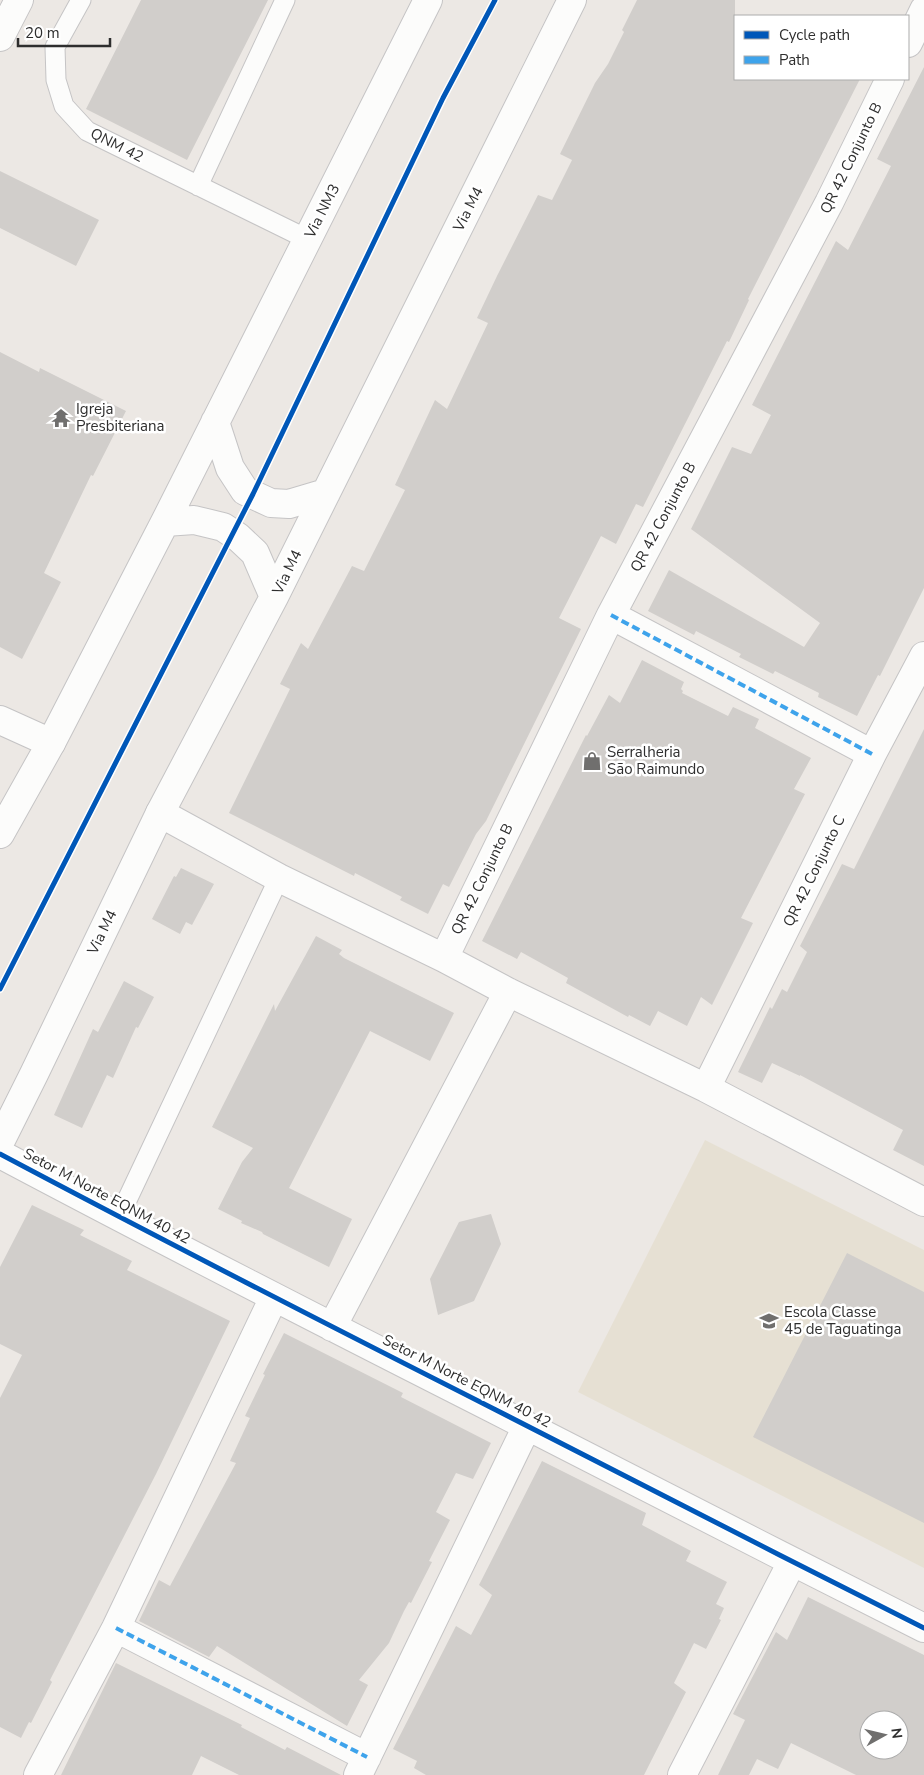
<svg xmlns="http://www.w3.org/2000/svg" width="924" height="1775" viewBox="0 0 924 1775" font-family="'Nunito Sans',sans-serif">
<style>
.education{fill:#e6e0d3}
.building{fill:#d1cecb;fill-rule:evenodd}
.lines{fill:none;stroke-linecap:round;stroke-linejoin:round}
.lane-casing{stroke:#c5c4c5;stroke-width:21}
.street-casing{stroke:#c5c4c5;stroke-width:30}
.secondary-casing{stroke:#c5c4c5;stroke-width:30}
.lane{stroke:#fcfcfb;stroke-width:19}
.street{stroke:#fcfcfb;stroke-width:28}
.secondary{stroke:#fcfcfb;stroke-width:28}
.quiet{stroke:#3ea3eb;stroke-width:4;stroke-dasharray:8 4;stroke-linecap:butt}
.cycleway-casing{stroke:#fff;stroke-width:8}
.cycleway{stroke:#0057b8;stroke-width:5}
.labels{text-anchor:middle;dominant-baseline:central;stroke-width:5;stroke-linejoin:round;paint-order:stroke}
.street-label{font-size:15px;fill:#2e2e2e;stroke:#fff}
.poi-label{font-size:15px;fill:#2e2e2e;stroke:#fff;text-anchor:start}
</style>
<rect width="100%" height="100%" fill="#ece8e4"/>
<path class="education" d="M705 1140 924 1250V1568L578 1392Z"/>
<path class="building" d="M141 0H268L187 160 86 109Z
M637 0H735V79H860L748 299 749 300 729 342 727 341 643 507 636 504 616 544 601 536 559 618 581 629 486 821 476 834 449 887 443 884 428 914 400 900 402 897 355 873 354 876 229 813 290 689 280 684 301 643 308 649 352 566 364 571 405 490 395 485 435 400 447 409 488 323 477 318 497 276 538 195 552 200 572 160 560 154 595 83 608 64 624 32 622 30Z
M924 67V588L880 676 878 675 857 716 818 697 819 693 775 671 773 674 739 657 741 654 696 631 694 635 648 611 669 570 804 647 820 623 691 529 732 447 751 454 771 415 752 405 836 241 848 250 891 166 877 159Z
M0 171 99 220 76 266 0 228Z
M0 352 39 372 40 368 126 411 93 476 91 475 44 573 61 582 22 659 0 647Z
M642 660 684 682 681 689 683 691 682 693 728 716 733 707 759 719 755 728 811 758 794 789 805 794 741 918 753 923 712 1005 701 997 687 1026 658 1011 650 1026 629 1015 628 1017 566 983 568 978 521 952 517 959 482 941 586 735 587 736 609 695 620 703Z
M924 729V1166L893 1150 903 1130 800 1075V1076L772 1063 762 1083 738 1072 770 1007 772 1009 782 989 787 992 807 952 800 946 842 864 854 869Z
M181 868 214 884 192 925 186 922 180 934 152 919 174 876 176 877Z
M316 936 342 950 339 954 344 958 454 1013 430 1061 370 1031 289 1188 352 1219 329 1267 263 1234 262 1232 241 1223 242 1221 218 1209 242 1162 253 1148 212 1127 274 1004 275 1011Z
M124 981 154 997 138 1028 136 1027 113 1078 107 1075 82 1128 54 1115 93 1029 98 1032Z
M32 1205 84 1230 80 1235 132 1261 127 1270 230 1321 156 1474 50 1680 52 1682 31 1723 29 1722 21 1738 0 1727V1398L22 1355 0 1344V1267Z
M491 1214 501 1244 474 1301 438 1315 430 1279 459 1222Z
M847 1253 924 1292V1523L753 1437Z
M284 1333 403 1393 401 1397 491 1443 473 1479 456 1473 436 1512 450 1520 429 1561 432 1562 411 1603 409 1602 404 1611 389 1643 359 1680 368 1685 347 1726 217 1646 209 1657 139 1621 159 1580 170 1586 236 1463 230 1461 250 1418 245 1416 265 1375 263 1374Z
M542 1461 646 1513 642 1525 691 1551 686 1561 727 1582 716 1604 724 1608 719 1619 721 1620 706 1649 694 1643 674 1683 686 1692 644 1775H426L414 1768 417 1761 393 1749 456 1626 471 1635 492 1595 479 1585Z
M808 1597 924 1655V1775H856L791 1743 778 1769 757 1759 749 1775H718L745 1720 733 1714 776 1632 787 1640ZM869 1720H899V1750H869Z
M116 1663 242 1725 241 1727 285 1750 287 1747 341 1775H239L201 1756 192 1775H61Z"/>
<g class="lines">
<g class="lane-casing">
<path id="lane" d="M81 0 55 47 56 80 64 106 87 131 307 239
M198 186 285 0
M119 1217 279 878"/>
</g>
<g class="street-casing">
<path id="street" d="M0 37 19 0
M908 43 924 10
M611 615 872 754
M0 720 51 743
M160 813 279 878 444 958 508 992 706 1088 924 1202
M444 958 611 615 829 203 890 79
M706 1088 872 754 924 656
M0 1154C164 1241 330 1326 496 1410 638 1483 781 1556 924 1628
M332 1327 508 992
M116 1628 367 1757
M38 1775 116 1628 274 1297
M358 1775 527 1426
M682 1775 792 1562"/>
</g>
<g class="secondary-casing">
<path id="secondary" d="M215 422 230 468 245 491 271 503 289 504 326 493
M165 522 194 520 223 527 238 537 255 553 274 597
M0 834 51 743 165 522 428 0
M0 1142 34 1074 160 813 274 597 572 0"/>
</g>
<use href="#lane" class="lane"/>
<use href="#street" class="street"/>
<use href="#secondary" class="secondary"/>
<path class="quiet" d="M611 615 872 754
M116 1628 367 1757"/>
<g class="cycleway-casing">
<path id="cycleway" d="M0 989 253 494 443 98 495 0
M0 1154C164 1241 330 1326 496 1410 638 1483 781 1556 924 1628"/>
</g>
<use href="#cycleway" class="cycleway"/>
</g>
<defs>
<g id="temple-bare" transform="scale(1.5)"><path d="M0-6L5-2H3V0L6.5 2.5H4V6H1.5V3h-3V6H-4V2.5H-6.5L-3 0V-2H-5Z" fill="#706f6e" stroke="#fff" stroke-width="2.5" paint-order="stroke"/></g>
<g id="shop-bare" transform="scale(1.5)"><path d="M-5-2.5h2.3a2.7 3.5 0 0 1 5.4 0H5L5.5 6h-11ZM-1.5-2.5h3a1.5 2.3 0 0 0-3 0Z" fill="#706f6e" stroke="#fff" stroke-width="2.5" paint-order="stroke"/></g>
<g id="school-bare" transform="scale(1.5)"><path d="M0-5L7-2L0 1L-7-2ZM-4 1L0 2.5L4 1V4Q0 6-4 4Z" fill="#706f6e" stroke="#fff" stroke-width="2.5" paint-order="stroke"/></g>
</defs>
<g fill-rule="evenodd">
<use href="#temple-bare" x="61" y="418"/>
<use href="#shop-bare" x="592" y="761"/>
<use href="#school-bare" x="769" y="1321"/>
</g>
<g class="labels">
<g class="street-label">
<text transform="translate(117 145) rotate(27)">QNM 42</text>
<text transform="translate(851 158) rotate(-64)">QR 42 Conjunto B</text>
<text transform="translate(468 209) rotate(-63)">Via M4</text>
<text transform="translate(322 211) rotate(-63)">Via NM3</text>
<text transform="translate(663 517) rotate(-62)">QR 42 Conjunto B</text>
<text transform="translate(287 572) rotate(-64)">Via M4</text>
<text transform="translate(814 871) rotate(-64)">QR 42 Conjunto C</text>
<text transform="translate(482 879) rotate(-64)">QR 42 Conjunto B</text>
<text transform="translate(102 932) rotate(-64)">Via M4</text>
<text transform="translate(107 1196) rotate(28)">Setor M Norte EQNM 40 42</text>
<text transform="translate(467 1381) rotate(27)">Setor M Norte EQNM 40 42</text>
</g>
<g class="poi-label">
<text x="76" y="409">Igreja<tspan x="76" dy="17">Presbiteriana</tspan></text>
<text x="607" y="752">Serralheria<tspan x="607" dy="17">São Raimundo</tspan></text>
<text x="784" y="1312">Escola Classe<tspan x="784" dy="17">45 de Taguatinga</tspan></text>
</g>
</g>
<rect x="734" y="15" width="175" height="65" fill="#ffffff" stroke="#ababab"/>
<rect x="744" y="31" width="25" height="8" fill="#0057b8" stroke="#ababab"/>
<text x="779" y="40" font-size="15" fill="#2e2e2e">Cycle path</text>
<rect x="744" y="56" width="25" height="8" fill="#3ea3eb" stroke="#ababab"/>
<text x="779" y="65" font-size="15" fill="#2e2e2e">Path</text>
<g transform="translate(884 1735) rotate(82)"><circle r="24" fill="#ffffff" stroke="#ababab"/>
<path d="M0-4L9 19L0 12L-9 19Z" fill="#706f6e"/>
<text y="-8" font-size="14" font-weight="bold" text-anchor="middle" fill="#2e2e2e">N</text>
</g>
<path d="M18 38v8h92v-8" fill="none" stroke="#2e2e2e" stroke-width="2.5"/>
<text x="25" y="38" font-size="15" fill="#2e2e2e" stroke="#ffffff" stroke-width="4" paint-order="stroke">20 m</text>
</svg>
